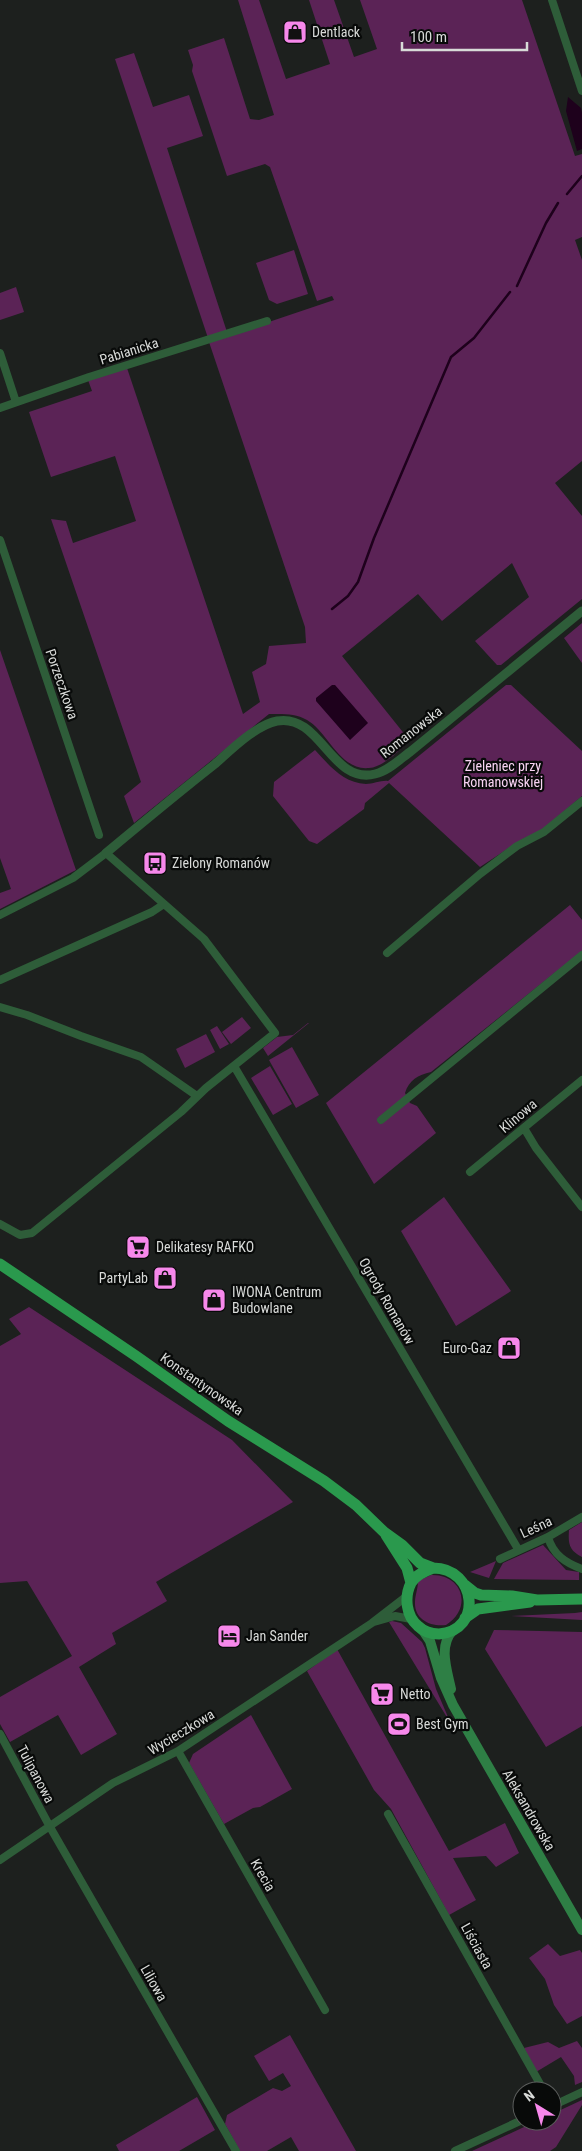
<svg xmlns="http://www.w3.org/2000/svg" width="582" height="2151" viewBox="0 0 582 2151" font-family="'Roboto Condensed',sans-serif">
<style>
.green{fill:#5b2356}
.water{fill:#1e011c}
.lines{fill:none;stroke-linecap:round;stroke-linejoin:round}
.stream{stroke:#1e011c;stroke-width:2.5}
.minor{stroke:#2e5d39;stroke-width:8}
.tertiary{stroke:#2e5d39;stroke-width:9}
.secondary{stroke:#2e7f45;stroke-width:10}
.primary{stroke:#2a994d;stroke-width:11}
.labels{text-anchor:middle;dominant-baseline:central;stroke-width:4.5;stroke-linejoin:round;paint-order:stroke}
.poi-label{font-size:14px;fill:#d8dad8;stroke:#080a09;text-anchor:start}
.street-label{font-size:14px;fill:#d8dad8;stroke:#080a09}
.park-label{font-size:14px;fill:#f9d4f4;stroke:#080a09}
</style>
<rect width="100%" height="100%" fill="#1d201e"/>
<path class="green" d="M238 0H259L286 79 330 64 309 0H334L354 57 377 49 360 0H522L575 156 582 154V237L575 240 582 260V461L555 483 582 516V599L501 665H497L475 641 529 597 512 563 442 621 418 594 342 656 410 741C399 750 384 767 369 768 340 771 328 732 307 720 295 713 283 714 269 714L134 823 124 796 141 782 51 519 66 521 73 543 136 521 115 456 51 477 29 412 92 391 88 380 127 368 243 714 260 702 252 672 266 664 269 646 306 643 305 627 209 342 334 300 332 296 317 301 270 167 265 164 227 176 192 71 193 65 188 50 224 38 250 119 259 120 274 115Z
M134 53 153 107 189 95 203 136 167 148 227 332 208 338 115 59Z
M294 250 308 294 277 304 269 300 256 263Z
M16 287 24 312 0 320V293Z
M582 623V663L564 638Z
M0 650 76 870 0 909V893L11 889 0 858Z
M506 685H511L582 751V796L541 831 521 840 480 867 389 783 365 803 364 809 317 844 309 841 273 796 274 782 315 750C329 765 343 783 366 784 373 784 382 780 388 781Z
M570 905 582 920V951L431 1072C418 1075 409 1080 405 1093L410 1103 417 1106 436 1133 374 1184 326 1103Z
M242 1017 251 1028 231 1044 222 1032Z
M308 1023H309L268 1056 263 1048 277 1037 293 1035Z
M217 1026 229 1044 220 1049 210 1030Z
M206 1034 215 1052 185 1068 176 1049Z
M292 1047 319 1095 296 1108 269 1060Z
M270 1066 292 1104 273 1115 251 1078Z
M444 1197 511 1291 456 1326 401 1231Z
M29 1307 232 1440 293 1502 156 1582 167 1601 112 1633 116 1644 79 1667 117 1734 81 1755 58 1715 10 1742 0 1724V1697L72 1656 27 1581 0 1583V1346L21 1334 9 1319Z
M582 1522V1557C569 1550 568 1544 569 1530Z
M543 1545 566 1570 579 1572V1580L494 1579 503 1563Z
M496 1561 489 1578 470 1572Z
M431 1575C463 1574 473 1608 446 1625 430 1627 414 1619 415 1602 415 1595 418 1589 418 1581Z
M582 1612V1620L511 1616 575 1613Z
M392 1621 401 1623 422 1642 425 1648 436 1689 451 1724 389 1622Z
M494 1630 582 1632V1726L546 1747 485 1649Z
M337 1649 449 1851 505 1823 519 1853 496 1867 486 1856 453 1858 476 1900 449 1915 391 1809 374 1790 307 1671Z
M251 1715 292 1789 260 1807 253 1808 224 1824 189 1763 193 1754Z
M548 1944 560 1956 580 1950 582 1953V2016L567 2024 554 2005 545 1979 529 1958Z
M290 2035 356 2151H299L291 2137 267 2151H240L225 2124 227 2115 273 2088 282 2091 291 2086 283 2073 269 2081 254 2056Z
M577 2041 582 2048V2082L575 2085 574 2076 561 2057 536 2072 524 2048 548 2042 559 2048Z
M197 2097 215 2130 179 2151H119L116 2145Z
M582 2100V2105L556 2147 550 2151H472L537 2121H552V2114Z"/>
<path class="water" d="M568 97 581 108 582 113V149L577 151 566 111Z
M332 685H335L368 723 350 740 316 701V698Z"/>
<g class="lines">
<path class="stream" d="M567 194 582 176
M517 286 546 223 558 203
M332 609 348 596 358 582 374 538 451 357 474 338 510 292"/>
<path class="minor" d="M552 0 582 91
M0 353 16 402
M0 408 89 377 267 321
M0 540 99 835
M0 915 73 878 106 853 204 939 275 1033 206 1088 181 1112 32 1233 20 1235 0 1224
M387 953 480 874 517 846 544 832 582 801
M0 980 152 912 164 904
M0 1007 27 1015 81 1036 141 1057 197 1096
M234 1066 518 1549
M381 1120 582 955
M524 1128 536 1148 582 1207
M470 1172 582 1080
M548 1537C553 1555 566 1563 582 1569
M500 1559 548 1537 582 1517
M374 1622 395 1616 411 1619
M0 1734 50 1827 236 2151
M178 1751 325 2010
M388 1814 544 2091
M0 1860 113 1783 178 1751 372 1623 407 1596
M552 2106 582 2092
M455 2151 522 2120"/>
<path class="tertiary" d="M106 853C142 823 178 793 215 764 231 750 256 725 277 721 321 713 331 785 375 774 388 771 399 760 410 752L582 611"/>
<path class="secondary" d="M422 1629 430 1641 441 1678 453 1705 582 1930
M451 1689C447 1670 438 1646 453 1630"/>
<path class="primary" d="M0 1264 136 1356 228 1421 324 1481 356 1505 384 1532 402 1545 420 1563 433 1568
M386 1535 407 1568 411 1583
M433 1568C477 1568 483 1631 439 1634 431 1634 423 1631 418 1626 406 1616 404 1597 411 1583 415 1575 425 1571 433 1568Z
M465 1585 475 1593 481 1595 512 1596 537 1600 582 1599
M465 1618 478 1609 530 1602"/>
</g>
<defs>
<g id="shop-square" transform="scale(1.25)"><rect x="-9" y="-9" width="18" height="18" rx="4" fill="#f788eb" stroke="#080a09"/><path d="M-5-2.5h2.3a2.7 3.5 0 0 1 5.4 0H5L5.5 6h-11ZM-1.5-2.5h3a1.5 2.3 0 0 0-3 0Z" fill="#111"/></g>
<g id="bus-square" transform="scale(1.25)"><rect x="-9" y="-9" width="18" height="18" rx="4" fill="#f788eb" stroke="#080a09"/><path d="M-5-6H5V4H4V6H2V4H-2V6H-4V4H-5ZM-3.5-4V0h7V-4ZM-3.5 1.2v1.5H-2V1.2ZM2 1.2v1.5H3.5V1.2Z" fill="#111"/></g>
<g id="supermarket-square" transform="scale(1.25)"><rect x="-9" y="-9" width="18" height="18" rx="4" fill="#f788eb" stroke="#080a09"/><path d="M-6-5.5h2.5l.6 2H6L4.5 2H-2.5L-4.4-4H-6ZM-1.5 3.2a1.3 1.3 0 1 0 .1 0ZM3 3.2a1.3 1.3 0 1 0 .1 0Z" fill="#111"/></g>
<g id="hotel-square" transform="scale(1.25)"><rect x="-9" y="-9" width="18" height="18" rx="4" fill="#f788eb" stroke="#080a09"/><path d="M-6-4.5h1.5V1H6V5H4.5V3h-9V5H-6ZM-4 0a1.8 1.8 0 1 1 3.6 0ZM.5 0V-2.5h3Q6-2.5 6 0Z" fill="#111"/></g>
<g id="stadium-square" transform="scale(1.25)"><rect x="-9" y="-9" width="18" height="18" rx="4" fill="#f788eb" stroke="#080a09"/><path d="M0-5a6.5 5 0 1 0 0 10a6.5 5 0 1 0 0-10ZM-3.5-1.8h7v3.6h-7Z" fill="#111"/></g>
</defs>
<g fill-rule="evenodd">
<use href="#shop-square" x="295" y="32"/>
<use href="#bus-square" x="155" y="863"/>
<use href="#supermarket-square" x="138" y="1247"/>
<use href="#shop-square" x="165" y="1278"/>
<use href="#shop-square" x="214" y="1300"/>
<use href="#shop-square" x="509" y="1348"/>
<use href="#hotel-square" x="229" y="1636"/>
<use href="#supermarket-square" x="382" y="1694"/>
<use href="#stadium-square" x="399" y="1724"/>
</g>
<g class="labels">
<g class="poi-label">
<text x="312" y="32">Dentlack</text>
<text x="172" y="863">Zielony Romanów</text>
<text x="156" y="1247">Delikatesy RAFKO</text>
<text x="148" y="1278" text-anchor="end">PartyLab</text>
<text x="232" y="1292">IWONA Centrum<tspan x="232" dy="16">Budowlane</tspan></text>
<text x="492" y="1348" text-anchor="end">Euro-Gaz</text>
<text x="246" y="1636">Jan Sander</text>
<text x="400" y="1694">Netto</text>
<text x="416" y="1724">Best Gym</text>
</g>
<g class="street-label">
<text transform="translate(129 351) rotate(-17)">Pabianicka</text>
<text transform="translate(62 684) rotate(71)">Porzeczkowa</text>
<text transform="translate(411 732) rotate(-38)">Romanowska</text>
<text transform="translate(518 1116) rotate(-40)">Klinowa</text>
<text transform="translate(387 1301) rotate(60)">Ogrody Romanów</text>
<text transform="translate(202 1384) rotate(35)">Konstantynowska</text>
<text transform="translate(536 1527) rotate(-25)">Leśna</text>
<text transform="translate(181 1732) rotate(-31)">Wycieczkowa</text>
<text transform="translate(36 1774) rotate(62)">Tulipanowa</text>
<text transform="translate(529 1810) rotate(60)">Aleksandrowska</text>
<text transform="translate(263 1875) rotate(60)">Krecia</text>
<text transform="translate(477 1946) rotate(61)">Liściasta</text>
<text transform="translate(154 1983) rotate(60)">Liliowa</text>
</g>
<g class="park-label">
<text x="503" y="766">Zieleniec przy<tspan x="503" dy="16">Romanowskiej</tspan></text>
</g>
</g>
<g transform="translate(537 2106) rotate(323)"><circle r="24" fill="#080a09" stroke="#5b5d5c"/>
<path d="M0-4L9 19L0 12L-9 19Z" fill="#f788eb"/>
<text y="-8" font-size="14" font-weight="bold" text-anchor="middle" fill="#d8dad8">N</text>
</g>
<path d="M402 42v8h125v-8" fill="none" stroke="#d8dad8" stroke-width="2.5"/>
<text x="410" y="42" font-size="15" fill="#d8dad8" stroke="#080a09" stroke-width="4" paint-order="stroke">100 m</text>
</svg>
